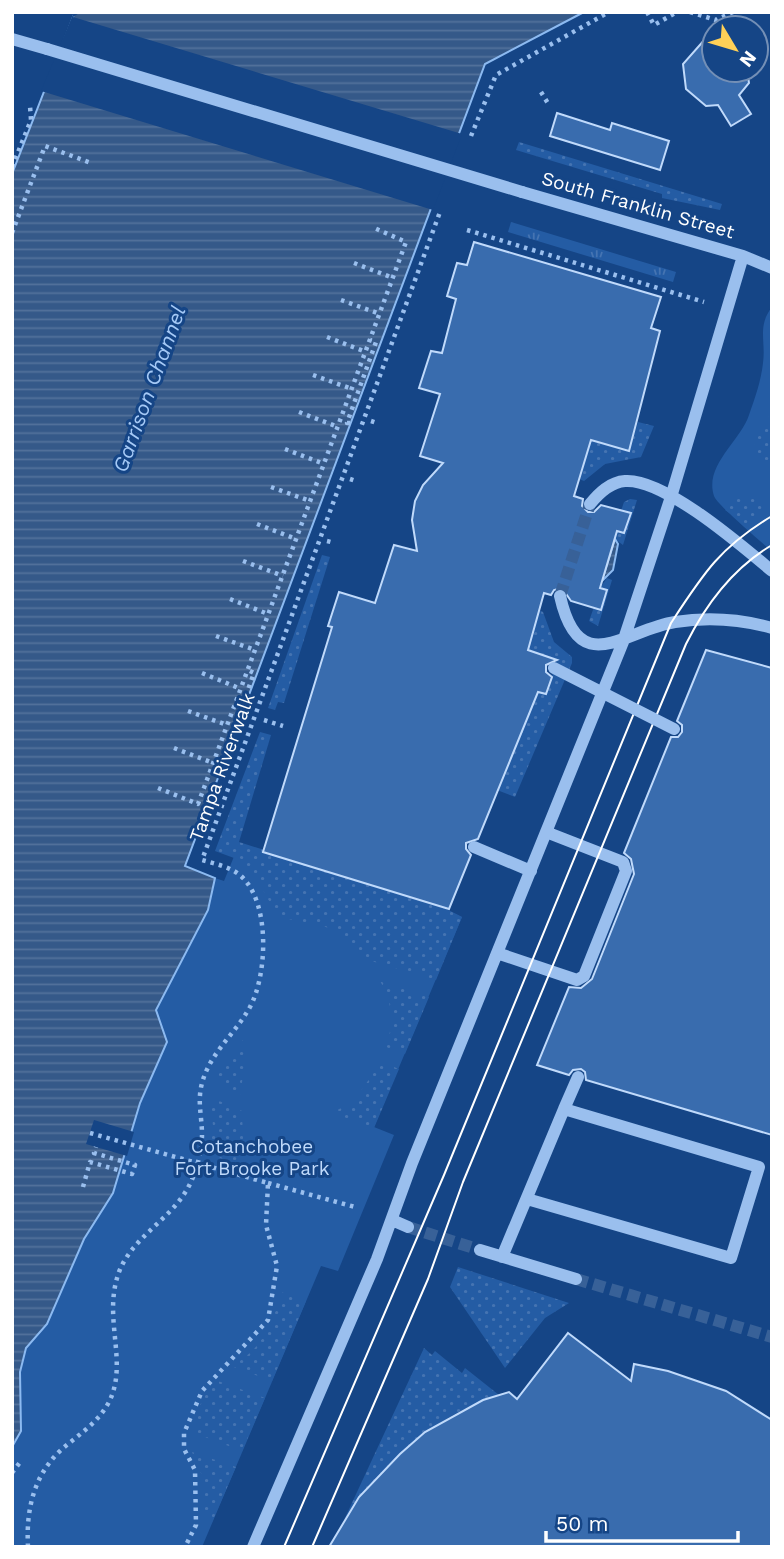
<svg xmlns="http://www.w3.org/2000/svg" width="784" height="1559" viewBox="0 0 784 1559" font-family="'Work Sans',sans-serif">
<style>
.grass{fill:url(#grass-tufts)}
.park{fill:#245ca4}
.garden{fill:url(#garden-dots)}
.water{fill:url(#water-rules);stroke:#8cbaf1;stroke-width:2}
.pier{fill:#154586}
.building{fill:#396cae;stroke:#c0dafb;stroke-width:2}
.lines{fill:none;stroke-linecap:round;stroke-linejoin:round}
.minor-tunnel{stroke:#386198;stroke-width:12;stroke-dasharray:12 6;stroke-linecap:butt}
.path{stroke:#9abfee;stroke-width:4.5;stroke-dasharray:3.5 5;stroke-linecap:butt}
.minor{stroke:#9abfee;stroke-width:12}
.tram{stroke:#fff;stroke-width:2}
.minor-bridge{stroke:#9abfee;stroke-width:12}
.labels{text-anchor:middle;dominant-baseline:central;stroke-width:6;stroke-linejoin:round;paint-order:stroke}
.street-label{font-size:19px;fill:#fff;stroke:#154586}
.park-label{font-size:19px;fill:#c0dafb;stroke:#154586}
.water-label{font-size:21px;font-style:italic;fill:#a5c9f6;stroke:#154586}
</style>
<defs>
<pattern id="grass-tufts" width="24" height="20" patternUnits="userSpaceOnUse" patternTransform="scale(1.75)"><rect width="24" height="20" fill="#245ca4"/><path d="M3 7l-1-3M5 7V3M7 7l1-3M15 17l-1-3M17 17v-4M19 17l1-3" fill="none" stroke="#4574b2"/></pattern>
<pattern id="garden-dots" width="8" height="8" patternUnits="userSpaceOnUse" patternTransform="scale(1.75)"><rect width="8" height="8" fill="#245ca4"/><path d="M2 2h.1M6 6h.1" fill="none" stroke="#4574b2" stroke-width="1.8" stroke-linecap="round"/></pattern>
<pattern id="water-rules" width="6" height="5" patternUnits="userSpaceOnUse" patternTransform="scale(1.75)"><rect width="6" height="5" fill="#355989"/><path d="M0 2.5h6" fill="none" stroke="#53729b"/></pattern>
</defs>
<rect width="100%" height="100%" fill="#154586"/>
<path class="grass" d="M511 222 676 272 673 282 508 232Z"/>
<path class="park" d="M772 307V552C761 541 717 505 714 496 704 465 740 442 749 415 755 398 761 381 763 363 766 341 757 326 772 307Z
M264 852 438 905 462 917 374 1127 394 1135 338 1271 321 1266 202 1547H12V1447L21 1431 20 1371 26 1348 47 1324 84 1239 113 1193 140 1103 167 1042 156 1011 208 910 215 878 224 881 235 854Z"/>
<path class="garden" d="M519 142 722 204 720 210 662 198V194L516 150Z
M772 384V469C736 455 764 433 770 413 772 403 770 393 772 384Z
M638 422 654 426 641 457 605 464 584 481 579 479 583 438 629 451Z
M749 495 762 499 771 509 745 524 725 510 736 498Z
M630 499 637 500 623 545 615 539 617 531 625 533 630 514 621 511 624 502Z
M322 555 330 557 284 703 278 702 275 710 268 708Z
M607 578 612 580 598 626 589 621 594 607 601 609 607 591 600 588Z
M539 610 543 612 554 642 572 657V663L515 797 497 790 538 692 547 693 557 659 521 648Z
M260 732 271 735 239 842 438 905 462 917 436 980 368 960 347 938 324 926 278 917 253 872 236 854 234 858 215 851Z
M380 981 429 997 405 1054 386 1047C394 1024 393 1002 380 981Z
M243 1040 245 1063 240 1095 219 1081 218 1074Z
M381 1062 399 1069 374 1128 332 1113 354 1101Z
M210 1097 242 1111 244 1165 210 1155 213 1126Z
M458 1267 569 1303 545 1318 505 1368 450 1287Z
M281 1292 306 1301 272 1381 231 1366C261 1351 274 1323 281 1292Z
M424 1348 432 1355 435 1351 462 1373 465 1368 499 1395C433 1416 382 1464 344 1520Z
M218 1381 265 1398 242 1451 197 1434C194 1413 202 1394 218 1381Z
M192 1452 236 1467 212 1522 203 1519V1478Z"/>
<path class="water" d="M75 12H584L485 64 185 866 215 878 208 910 156 1010 167 1042 140 1103 113 1193 84 1239 47 1324 26 1348 20 1372 21 1431 12 1447V174Z
M615 539 618 544 613 570 602 581Z"/>
<path class="pier" d="M74 12H81L73 17 462 134 433 210 41 91Z
M94 1120 134 1132 127 1156 86 1144Z"/>
<path class="building" d="M714 29V70H747L749 83 739 95 751 114 731 126 718 105 706 106 686 89 683 64Z
M557 113 610 130 612 123 669 141 660 170 550 136Z
M474 242 661 297 651 328 660 331 629 451 591 440 574 496 583 499 582 506 588 512H594L601 505 631 513 624 533 617 531 600 588 607 590 601 610 571 601 562 588 554 590 551 595 544 593 528 650 557 660 546 665V672L552 677 546 694 538 692 478 839 466 843V849L471 855 449 909 263 852 332 627 328 626 339 592 375 603 394 545 417 551 412 520 415 501 423 485 443 463 420 456 440 394 419 388 431 351 442 353 456 299 447 296 457 263 467 265Z
M706 650 772 668V1135L586 1080 585 1072 581 1069 573 1070 569 1075 537 1065 569 987 581 988 592 979 634 874 631 859 624 853 671 737H678L682 732V725L677 721Z
M568 1333 631 1381 634 1364 668 1371 726 1391 772 1420V1547H329L359 1497 400 1454 425 1432 483 1400 509 1392 517 1399Z"/>
<g class="lines">
<path class="minor-tunnel" d="M560 596 590 504
M408 1227 480 1250
M576 1279 772 1337"/>
<path class="path" d="M647 12 654 25 677 12
M690 12 716 20 733 12
M541 92 549 105
M471 136 496 75 609 12
M12 167 31 120 30 106
M467 230 704 302
M12 233 45 146 91 163
M354 263 393 278
M341 300 380 314
M327 337 366 352
M313 375 352 389
M299 412 338 427
M371 421 377 423
M350 423H347L376 342 370 340
M285 449 324 464
M350 479 356 481
M271 487 310 501
M257 524 296 539
M327 541 335 543
M243 561 283 576
M230 599 268 614
M216 636 255 650
M202 673 241 689
M244 710 241 709 254 673 248 670
M188 711 227 725
M264 720 283 726
M174 748 213 763
M158 788 198 804 406 242 372 227
M90 1133 268 1183 266 1225 277 1266 268 1320 202 1391 184 1433V1449L195 1470 196 1525 185 1547
M268 1183 355 1207
M83 1187 90 1162 132 1174 135 1165 94 1153 96 1147
M12 1473 21 1461
M28 1547C26 1511 33 1476 61 1450 78 1435 98 1423 109 1402 129 1362 102 1318 119 1272 132 1238 168 1221 186 1191 195 1177 202 1152 202 1135 202 1116 197 1102 202 1083 210 1053 235 1034 250 1007 267 976 271 903 241 876 231 867 216 864 202 860L440 212"/>
<path class="minor" d="M12 39 47 49
M522 192 743 256 772 268
M590 504C599 493 610 482 625 481 664 478 742 546 772 571
M560 596C579 681 624 630 675 622 707 617 740 619 772 628
M474 847 531 871
M497 953 577 980 584 976 626 871 623 862 546 832
M564 1109 578 1077
M392 1220 408 1227
M480 1250 576 1279
M502 1257 564 1109 759 1167 731 1258 527 1199
M253 1547 377 1259 412 1163 623 642 671 497 743 256"/>
<path class="tram" d="M284 1547 444 1175 671 623C703 574 720 547 772 516
M312 1547 428 1279 463 1182 686 644C706 604 733 568 772 545"/>
<path class="minor-bridge" d="M47 49 522 192
M554 668 674 729"/>
</g>
<g class="labels">
<g class="street-label">
<text transform="translate(638 205) rotate(16)">South Franklin Street</text>
<text transform="translate(222 767) rotate(-70)">Tampa Riverwalk</text>
</g>
<g class="park-label">
<text x="252" y="1146">Cotanchobee<tspan x="252" dy="22">Fort Brooke Park</tspan></text>
</g>
<g class="water-label">
<text transform="translate(149 389) rotate(-70)">Garrison Channel</text>
</g>
</g>
<rect width="784" height="1559" fill="none" stroke="#ffffff" stroke-width="28"/>
<g transform="translate(735 49) rotate(128)"><circle r="33" fill="#154586" stroke="#738fb6" stroke-width="2"/>
<path d="M0-5L12 26L0 18L-12 26Z" fill="#ffd057"/>
<text y="-10" font-size="19" font-weight="bold" text-anchor="middle" fill="#ffffff">N</text>
</g>
<path d="M546 1531v10h192v-10" fill="none" stroke="#ffffff" stroke-width="3.5"/>
<text x="556" y="1531" font-size="21" fill="#ffffff" stroke="#154586" stroke-width="5" paint-order="stroke">50 m</text>
</svg>
